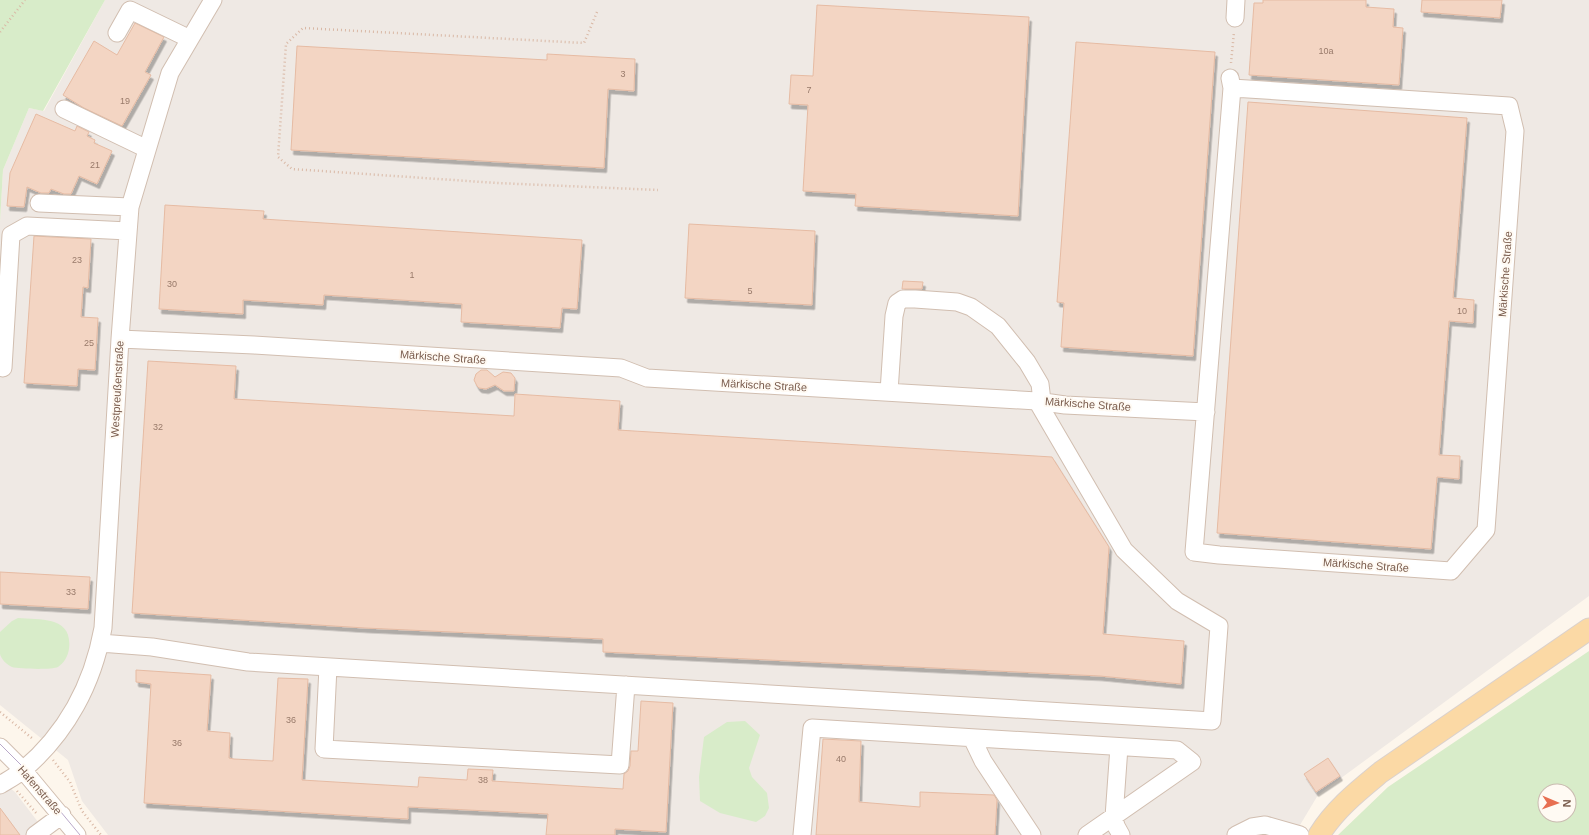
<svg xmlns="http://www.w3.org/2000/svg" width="1589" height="835" viewBox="0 0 1589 835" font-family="Arial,sans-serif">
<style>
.industrial{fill:#efe9e4}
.green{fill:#d8ecc9;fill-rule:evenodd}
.building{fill:#f3d5c3;stroke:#e6bba3;filter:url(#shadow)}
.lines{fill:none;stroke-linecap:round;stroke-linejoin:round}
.minor-casing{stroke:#d1beb0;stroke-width:19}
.major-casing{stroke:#dad1cd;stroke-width:23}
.path{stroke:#d9b8a5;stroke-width:2.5;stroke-dasharray:1 3;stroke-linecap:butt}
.minor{stroke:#fff;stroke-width:17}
.major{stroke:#fbd9a5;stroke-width:21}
.tram{stroke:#b9a8c9;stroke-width:1}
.labels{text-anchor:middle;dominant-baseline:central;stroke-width:4;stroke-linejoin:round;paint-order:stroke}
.number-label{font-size:9px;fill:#987a6a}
.street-label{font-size:11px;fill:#7a5c4d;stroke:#fffaf3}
</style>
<defs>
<filter id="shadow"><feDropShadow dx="2.5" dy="4.5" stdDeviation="0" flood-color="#0004"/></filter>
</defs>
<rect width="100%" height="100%" fill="#fdf6ec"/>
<path class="industrial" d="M105 0H1589V596L1318 795 1294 835H108L82 801 68 760 0 705V222L3 170 29 108 44 111Z
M0 780 15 792 48 835H0Z"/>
<path class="green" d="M0 0H105L43 111 29 108 3 170 0 222Z
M18 618C41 620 73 616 69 649 68 656 64 663 58 667 52 670 19 669 12 667 7 665 1 659 0 654 0 647 0 639 0 632L12 621Z
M1589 651V835H1338L1388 787ZM1545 791H1569V815H1545Z
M745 721 760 735 749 768 752 777 767 793 769 808 765 816 756 822 720 813 700 801 699 777 704 737 727 722Z"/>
<path class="building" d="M1263 0H1366V7L1394 9 1393 27 1403 28 1399 85 1249 75 1254 3H1263Z
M1422 0H1502L1500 18 1421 12Z
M817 5 1029 17 1018 216 855 206 856 194 803 191 808 105 789 104 791 75 813 76Z
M135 23 164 37 145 72 151 75 122 126 84 108 63 95 94 41 117 55Z
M1076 42 1215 52 1193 356 1061 347 1064 303 1057 302Z
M297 46 547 60V54L635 59 634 91 608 89 604 168 291 150Z
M1248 102 1467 118 1453 298 1474 300 1473 323 1449 321 1439 455 1460 456 1459 479 1437 477 1431 549 1217 533Z
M36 114 75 131 77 126 89 132 87 136 95 140 94 143 112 151 97 184 79 176 71 194H64L51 189 49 193H41L27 187 24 207 7 206 10 173Z
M165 205 264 211 263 219 582 240 577 309 562 308 560 328 461 322 462 304 324 295 323 305 243 300V314L159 309Z
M689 224 815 231 812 305 685 298Z
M34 236 91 239 88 288 83 287 81 317 98 318 95 370 78 369 77 386 24 383Z
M903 281 923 282 922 289H902Z
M148 361 236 366 234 399 514 416 515 394 620 401 618 430 1052 457 1109 547 1103 634 1184 641 1181 684 1100 676 603 652V639L365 628 132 613Z
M481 370H487L495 377 503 372 511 373 515 378 514 391H504L495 385 486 389 479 388 477 386 474 380 476 374Z
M0 572 90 577 88 609 0 604Z
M136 670 211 675 207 731 230 733 229 758 234 759 273 761 278 678 308 679 302 780 418 787 419 777 467 780 468 769 493 770 492 781 623 789 624 774 628 771 630 766 631 751H638L641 701 673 703 666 832 615 829V835H546L548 814 408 807V819L144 803 151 684 136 682Z
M823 739 861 741 859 802 920 807V792L994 795 997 800 995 835H816Z
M1328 758 1340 776 1316 792 1304 774Z
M0 808 20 835H0Z"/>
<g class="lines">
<g class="minor-casing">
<path id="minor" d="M1235 18 1236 0
M117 33 130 10 190 39
M1230 78 1232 88 1194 552 1219 555 1451 571 1486 530 1515 131 1509 106 1232 88
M64 109 147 149
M39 203 130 207
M120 339 254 345 621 368 647 378 1037 401 1065 405 1206 412
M3 368 11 235 27 226 128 231
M889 392 894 316 897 303 903 299H915L957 302 971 307 998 326 1027 362 1040 384 1042 401
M100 643 152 647 248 662 1212 721 1219 626 1177 601 1124 550 1037 401
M328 667 324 749 620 765 626 685
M972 738 983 761 1032 835
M0 747 23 770 77 835
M1119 747 1114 817 1116 826 1121 835
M0 785C8 780 16 776 23 770 67 733 93 683 103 628L120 339 130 207 170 73 213 0
M35 835 62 815
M802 835 812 728 1177 750 1192 762 1087 835
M1236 835 1252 827 1265 825 1300 835"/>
</g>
<g class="major-casing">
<path id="major" d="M1319 835C1335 809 1358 791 1381 772L1589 629"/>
</g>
<path class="path" d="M597 12 584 43 303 28 286 44 278 157 292 169 497 183 658 190
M0 32 25 0
M1231 63 1234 32
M0 712 33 739
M53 760 70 782 82 811 101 835
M17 791 37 814"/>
<use href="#minor" class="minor"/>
<use href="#major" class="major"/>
<path class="tram" d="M0 744 26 770 80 835"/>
</g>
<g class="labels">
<g class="number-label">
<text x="1326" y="51">10a</text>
<text x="623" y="74">3</text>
<text x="809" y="90">7</text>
<text x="125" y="101">19</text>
<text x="95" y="165">21</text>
<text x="77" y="260">23</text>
<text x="412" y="275">1</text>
<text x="172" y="284">30</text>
<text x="750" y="291">5</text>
<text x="1462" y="311">10</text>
<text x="89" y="343">25</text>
<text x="158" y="427">32</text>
<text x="71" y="592">33</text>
<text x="291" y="720">36</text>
<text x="177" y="743">36</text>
<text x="841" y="759">40</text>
<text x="483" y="780">38</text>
</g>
<g class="street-label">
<text transform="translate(1505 274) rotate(-86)">Märkische Straße</text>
<text transform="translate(443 357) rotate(4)">Märkische Straße</text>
<text transform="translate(764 385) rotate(3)">Märkische Straße</text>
<text transform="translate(117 389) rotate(-87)">Westpreußenstraße</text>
<text transform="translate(1088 404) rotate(4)">Märkische Straße</text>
<text transform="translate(1366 565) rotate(4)">Märkische Straße</text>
<text transform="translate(40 790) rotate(49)">Hafenstraße</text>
</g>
</g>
<g transform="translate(1557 803) rotate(92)"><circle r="19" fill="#fffaf3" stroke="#cabbb1"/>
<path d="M0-3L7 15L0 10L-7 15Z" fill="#e76f51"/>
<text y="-6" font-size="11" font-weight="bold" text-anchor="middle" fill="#7a5c4d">N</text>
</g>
</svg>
